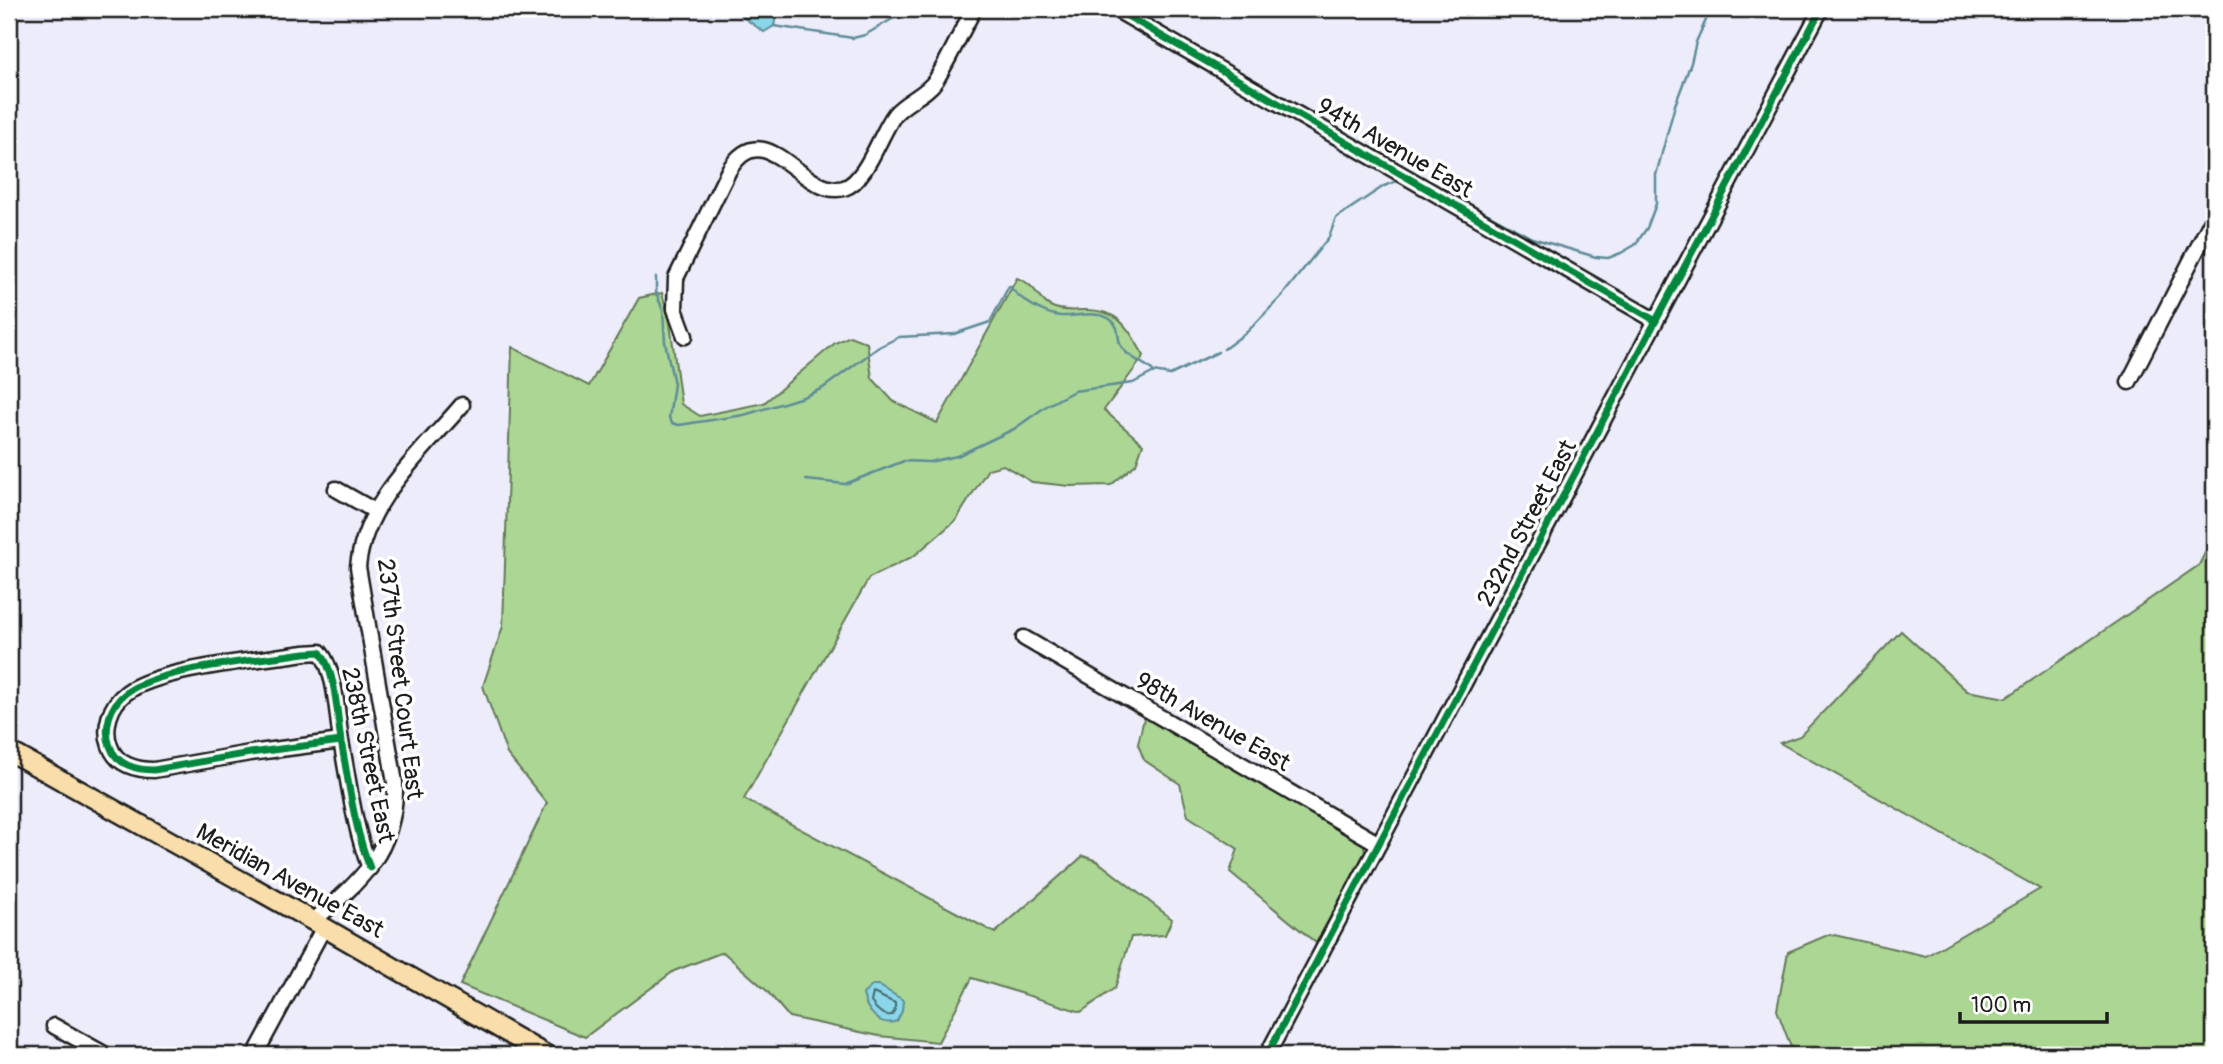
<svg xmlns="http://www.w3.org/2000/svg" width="2223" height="1064" viewBox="0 0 2223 1064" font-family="Pangolin,sans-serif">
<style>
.green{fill:#acd694;stroke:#647958;stroke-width:2}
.water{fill:#8ad7e9;stroke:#5e8c97;stroke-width:2}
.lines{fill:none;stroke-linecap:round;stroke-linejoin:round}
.shore{stroke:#48676e;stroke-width:2}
.stream{stroke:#5e8c97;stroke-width:2.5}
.minor-casing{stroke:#1c1c1c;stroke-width:19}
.major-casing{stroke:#1c1c1c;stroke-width:23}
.minor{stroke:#fff;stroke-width:14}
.major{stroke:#f9deab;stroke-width:18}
.cycleway-casing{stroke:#fff;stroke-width:11}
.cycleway{stroke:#00873e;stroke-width:7}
.labels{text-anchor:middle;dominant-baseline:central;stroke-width:7;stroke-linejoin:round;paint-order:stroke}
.street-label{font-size:24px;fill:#1c1c1c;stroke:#fff}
</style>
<rect width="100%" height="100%" fill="#ececfb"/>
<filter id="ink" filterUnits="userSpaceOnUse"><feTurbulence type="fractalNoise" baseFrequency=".0143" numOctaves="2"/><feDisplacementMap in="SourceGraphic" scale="14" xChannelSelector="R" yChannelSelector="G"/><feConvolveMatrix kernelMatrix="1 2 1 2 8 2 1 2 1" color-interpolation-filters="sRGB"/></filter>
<g filter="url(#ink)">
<path class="green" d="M1017 278C1038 286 1037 299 1050 306 1060 311 1072 311 1083 310 1120 309 1127 327 1144 356L1104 410 1143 444 1136 464 1111 485 1070 486 1032 482 1003 465 988 469 956 520 914 556 869 578 744 799 995 933 1083 856 1097 861 1172 919 1165 935 1131 937 1115 988 1081 1012 972 978 938 1042 879 1036 789 1017 767 991 723 952 674 971 585 1037 460 985 547 803 507 754 483 686 503 626 512 347 589 386 639 298 662 293 670 323 681 404 700 416 764 403 835 343 850 336 867 343 872 378 893 401 937 423Z
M2214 535V1055H1794L1777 1010 1788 952 1830 934 1926 956 2040 889 1780 743 1800 736 1901 631 1967 691 2006 698 2199 565Z
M1144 718H1149L1364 845 1365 854 1316 943 1230 872 1238 849 1188 816 1180 784 1144 760 1138 744Z"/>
<path class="water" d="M739 9C755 9 781 3 774 26L764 32 740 15Z
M873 985H878L903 1000 902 1011 897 1021C879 1028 866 1010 863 994Z"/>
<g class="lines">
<path class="shore" d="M873 993 895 1003V1009L892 1015C883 1017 875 1008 871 1002Z"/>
<path class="stream" d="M774 26 853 38 865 35 909 9
M1416 175 1532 238 1596 257 1608 258 1621 253 1635 245 1647 228 1656 204V175L1675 105 1691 63 1696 42 1711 9
M656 277V292L663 311 665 342 674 384 669 418 672 423 679 425 744 415 803 397 823 388 879 347 899 337 954 334 990 322 1009 286C1021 300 1042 314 1061 316 1077 317 1096 310 1110 319 1120 326 1117 335 1120 344 1126 358 1145 362 1154 372
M1224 349 1247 332 1281 297 1329 237 1336 218 1384 186 1397 181
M806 480 845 484 904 461 929 462 957 456 1014 429 1048 405 1074 391 1133 383 1154 372 1170 375 1218 352"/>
<g class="minor-casing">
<path id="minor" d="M1115 9 1656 321
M685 336 675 309 676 278 729 170C766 110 803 200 844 188 866 182 881 132 895 114 906 101 926 95 936 80 950 57 961 32 974 9
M2129 382 2214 216
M336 489 375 511
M1024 638 1379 844
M341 741 250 753 154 770C137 770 116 765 110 746 103 728 110 705 126 693 158 668 261 660 304 653L320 652C336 671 337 716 341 741 349 783 354 828 370 868
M313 921C361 881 397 850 395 783L358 567C364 502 422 452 462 405
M54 1026 106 1055
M255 1055 324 927
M1267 1055 1821 9"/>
</g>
<g class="major-casing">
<path id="major" d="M9 751 313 921 546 1055"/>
</g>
<use href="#minor" class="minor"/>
<use href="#major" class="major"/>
<g class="cycleway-casing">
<path id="cycleway" d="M1115 9 1656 321
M341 741 250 753 154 770C137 770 116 765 110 746 103 728 110 705 126 693 158 668 261 660 304 653L320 652C336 671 337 716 341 741 349 783 354 828 370 868
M1267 1055 1821 9"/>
</g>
<use href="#cycleway" class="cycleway"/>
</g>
</g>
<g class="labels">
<g class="street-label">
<text transform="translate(1395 148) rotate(30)">94th Avenue East</text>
<text transform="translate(1527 523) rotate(-62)">232nd Street East</text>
<text transform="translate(400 679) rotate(83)">237th Street Court East</text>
<text transform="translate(1213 722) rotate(30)">98th Avenue East</text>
<text transform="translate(368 755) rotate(78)">238th Street East</text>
<text transform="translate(290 881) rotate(29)">Meridian Avenue East</text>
</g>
</g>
<rect width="2223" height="1064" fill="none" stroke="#fff" stroke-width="35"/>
<rect x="18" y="18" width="2188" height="1029" fill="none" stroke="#1c1c1c" stroke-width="2.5" filter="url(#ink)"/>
<path d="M1960 1012v10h147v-10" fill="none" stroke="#1c1c1c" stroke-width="3.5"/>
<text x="1971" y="1012" font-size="21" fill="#1c1c1c" stroke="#ffffff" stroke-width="5" paint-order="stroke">100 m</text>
</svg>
